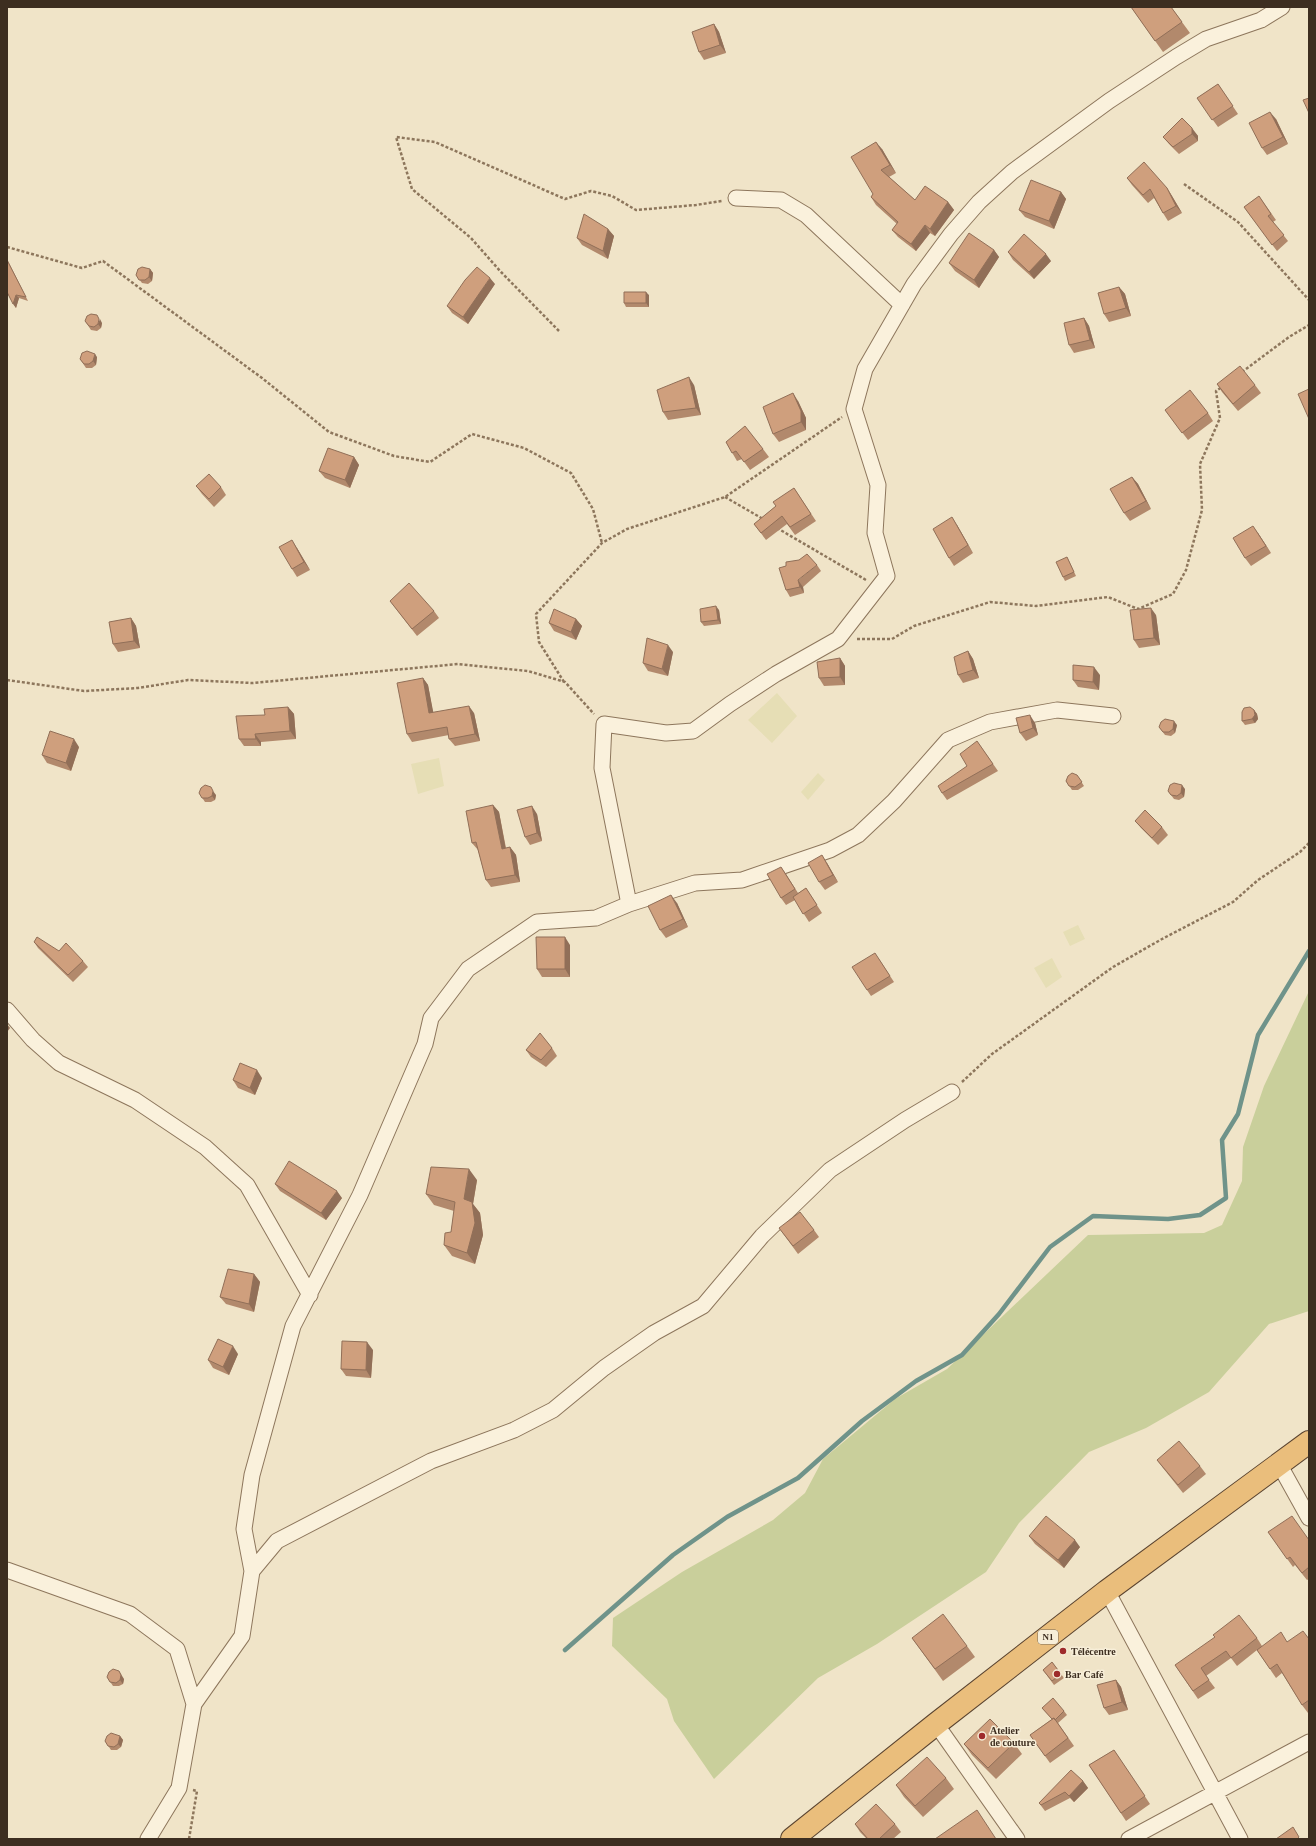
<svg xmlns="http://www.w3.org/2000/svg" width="1316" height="1846" viewBox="0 0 1316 1846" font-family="Georgia,serif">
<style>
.farmland{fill:#e6deb5}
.green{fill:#c9cf9b}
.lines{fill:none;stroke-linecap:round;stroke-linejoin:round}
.stream{stroke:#6f938a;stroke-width:4.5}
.minor-casing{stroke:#8d765c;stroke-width:17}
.trunk-casing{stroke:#5b4430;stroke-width:24}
.path{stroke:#8d765c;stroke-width:2.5;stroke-dasharray:3 2;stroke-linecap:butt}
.minor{stroke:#faf1dc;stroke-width:15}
.trunk{stroke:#eabe7c;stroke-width:22}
.wall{fill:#b2896c}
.shaded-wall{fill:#916f58}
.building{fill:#cf9f7d;stroke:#916f58}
.poi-dot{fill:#9e2a2b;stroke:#f7eed8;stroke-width:1.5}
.labels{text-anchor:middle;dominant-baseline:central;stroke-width:3;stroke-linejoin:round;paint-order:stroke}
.shield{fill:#f7eed8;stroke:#756857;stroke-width:1}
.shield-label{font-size:9px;font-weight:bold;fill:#3d2e20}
.poi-label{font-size:10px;font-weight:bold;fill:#3d2e20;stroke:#f7eed8;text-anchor:start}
</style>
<rect width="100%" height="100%" fill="#f0e4c8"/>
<path class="farmland" d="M777 693 797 716 772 743 748 720Z
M439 758 444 786 418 794 411 764Z
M818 773 825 780 808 800 801 792Z
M1078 925 1085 939 1070 946 1063 932Z
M1052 958 1062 977 1046 988 1034 968Z"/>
<path class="green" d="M1309 991V1311L1269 1324 1209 1392 1146 1428 1089 1452 1019 1523 986 1572 877 1644 818 1678 714 1779 674 1721 667 1699 612 1646 613 1618 682 1572 773 1520 805 1493 823 1459 895 1399 947 1369 1088 1235 1204 1233 1222 1225 1242 1181 1243 1147 1264 1086Z"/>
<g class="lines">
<path class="stream" d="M565 1650 673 1555 727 1517 798 1478 862 1421 916 1381 962 1355 999 1314 1050 1247 1093 1216 1168 1219 1200 1215 1226 1198 1222 1140 1238 1114 1258 1035 1309 951"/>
<g class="minor-casing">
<path id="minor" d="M736 198 781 200 806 215 902 305
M629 904 602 768 604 724 666 733 693 731 730 704 776 674 838 639 887 576 875 533 878 485 854 409 865 369 914 284 951 234 979 202 1012 172 1109 101 1176 57 1206 39 1261 20 1282 7
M7 1010 33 1040 59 1063 135 1100 205 1147 247 1185 310 1295
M1279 1464 1309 1518
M7 1570 130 1614 177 1649 194 1704
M252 1571 277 1541 431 1461 514 1430 553 1410 604 1368 654 1333 703 1306 762 1236 830 1170 905 1120 952 1092
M1107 1591 1240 1839
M936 1724 1017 1839
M148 1839 179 1788 194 1704 242 1636 252 1571 244 1529 252 1475 293 1326 360 1195 425 1044 431 1018 468 969 537 922 596 918 629 904 695 883 742 880 830 850 858 835 894 801 948 740 990 722 1057 710 1113 716
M1129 1839 1309 1742"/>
</g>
<g class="trunk-casing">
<path id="trunk" d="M792 1839 936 1724 1107 1591 1309 1442"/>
</g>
<path class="path" d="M1184 184 1238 222 1309 300
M7 247 82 268 103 261 262 378 329 432 394 456 430 462 472 434 524 448 571 473 593 509 602 543
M559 331 501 272 471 238 412 189 396 137 435 142 565 199 591 191 612 196 636 210 696 205 722 201
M1242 372 1289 337 1309 325
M725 497 763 519
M777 528 866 580
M857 639H892L914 626 990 602 1036 606 1108 597 1138 609 1173 594 1186 570 1202 510 1200 464 1220 418 1216 391 1222 387
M7 680 84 691 138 688 188 680 253 683 458 664 528 671 565 682 594 714
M564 682 539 642 536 614 602 543 627 529 725 497 842 417
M962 1082 992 1054 1113 967 1162 939 1233 902 1258 880 1300 852 1309 843
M189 1839 197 1791 193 1790"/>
<use href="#minor" class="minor"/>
<use href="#trunk" class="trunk"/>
</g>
<path class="wall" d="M1131 7H1171L1190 33 1163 52Z
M714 24 719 32 726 53 704 60 699 52Z
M1218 84 1238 114 1218 127 1197 98Z
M1182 118 1198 136V141L1179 154 1169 144 1163 137Z
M1276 119 1288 144 1267 155 1262 148Z
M882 149 896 173 889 177 915 200 948 202 954 210 935 236 930 233 916 251 898 237 892 230 897 224 876 205 871 197 873 194Z
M1127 178 1167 188 1172 196 1182 213 1168 221 1163 213 1154 198 1148 203 1132 185Z
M1061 192 1066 199 1054 229 1025 217 1019 210Z
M1259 196 1276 220 1273 222 1288 241 1277 251 1244 207Z
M608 229 614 236 608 259 582 245 577 238Z
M994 250 999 257 979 288 955 271 949 263Z
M1008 252 1051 261 1034 279 1013 260Z
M7 259 28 301 19 298 16 308 7 292Z
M150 269 153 273 152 281 148 284 142 283 136 275Z
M495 284 468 324 452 313 447 306Z
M1119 287 1125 294 1131 316 1109 322 1104 314Z
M649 295V307H626L624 303Z
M1084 318 1089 326 1095 348 1074 353 1069 345Z
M85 321 102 323 101 328 97 331 91 330Z
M97 357 96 365 92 368H86L80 359Z
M1217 384 1255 385 1261 393 1238 411 1222 392Z
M694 385 701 415 668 420 663 412Z
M798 401 806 418V430L779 442 773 434Z
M1165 410 1208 413 1213 421 1188 440Z
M726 442 763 449 769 457 750 470 742 459 737 461Z
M354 457 359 465 350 488 325 478 319 471Z
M1132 477 1138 484 1151 509 1130 521 1124 513Z
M196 486 221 487 226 495 214 507 202 494Z
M794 488 816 521 795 535 787 524 766 540 754 524 776 506Z
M957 525 973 553 954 566 949 558Z
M1258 533 1271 553 1251 566 1245 558Z
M297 548 310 570 297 577 292 569Z
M1067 557 1069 561 1076 576 1065 581 1063 577Z
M817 565 821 571 803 587 804 593 790 597 786 590Z
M390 601 434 611 439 618 417 636Z
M719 610 721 624 704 626 701 622Z
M1156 615 1160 645 1139 648 1134 640Z
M131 618 136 626 140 648 118 652 113 644Z
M576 619 582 626 576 640 554 631 549 623Z
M968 651 973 659 979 678 963 683 958 675Z
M673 652 668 676 648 671 643 663Z
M840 658 845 666V685L824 686 819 678Z
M1100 675 1099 690 1078 687 1073 680Z
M423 678 428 685 433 713H474L480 741 455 746 449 739V735L412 742 407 734Z
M288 707 294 714 296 739 261 742V746H244L239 739 265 715Z
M1254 710 1257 714 1258 719 1255 723 1245 725 1242 721Z
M1035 723 1038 735 1026 741 1020 733Z
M1177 725 1175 733 1171 736 1165 735 1159 727Z
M977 741 998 771 947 800 942 793 967 766Z
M79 747 71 771 47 763 42 755Z
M1077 775 1084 786 1078 790H1072L1066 781Z
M1185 789 1184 797 1179 800 1174 799 1168 791Z
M199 793 216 795 215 800 211 802H205Z
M493 805 499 812 506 848 510 847 516 855 520 882 491 887 486 880 478 850 472 843Z
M537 814 542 841 530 845 525 837Z
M1135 821 1162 827 1168 835 1158 845 1141 828Z
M827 863 838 882 825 890 819 882Z
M781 867 798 893 806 888 822 913 809 922 795 900 786 905 781 898Z
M677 903 688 927 666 938 660 930Z
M34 942 83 961 88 967 73 982 38 948Z
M570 945V977H542L537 969Z
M879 959 894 982 871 996 867 990Z
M552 1048 557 1056 546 1067 531 1057 526 1050Z
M262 1078 255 1095 238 1088 233 1080Z
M477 1180 473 1204 480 1213 483 1235 475 1264 452 1256 444 1245 451 1232 454 1211 434 1205 426 1194Z
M275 1184 342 1198 326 1220 280 1191Z
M779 1228 814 1230 819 1237 798 1254Z
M254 1274 260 1282 254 1312 226 1304 220 1297Z
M373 1350 371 1378 346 1376 341 1369Z
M238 1354 229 1375 213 1368 208 1360Z
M1157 1460 1200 1466 1206 1474 1183 1493 1163 1468Z
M1268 1532 1309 1540V1579L1307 1580 1295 1565 1293 1567Z
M1029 1536 1080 1547 1064 1568 1035 1544Z
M912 1638 967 1646 975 1657 943 1681Z
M1257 1638 1262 1646 1309 1639V1713H1308L1302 1705 1282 1673 1276 1678 1257 1650 1237 1666 1231 1658 1206 1676 1215 1688 1198 1699 1175 1665Z
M1052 1662 1064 1678 1054 1685 1043 1670Z
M107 1677 124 1679 123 1684 119 1686H113Z
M1116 1680 1121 1687 1128 1710 1109 1715 1104 1708Z
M1042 1708 1064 1711 1067 1715 1058 1723 1074 1746 1050 1763 1030 1735 1052 1719Z
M120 1736 123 1740 121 1747 117 1750H111L105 1741Z
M1014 1743 1022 1754 996 1779 972 1755 964 1744Z
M1114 1750 1150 1804 1126 1821 1089 1765Z
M946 1778 954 1789 923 1817 904 1797 896 1785Z
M1083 1781 1088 1788 1074 1802 1070 1798 1045 1811 1039 1803Z
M855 1824H895L901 1832 893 1839H867L860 1832Z"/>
<path class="shaded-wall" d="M714 24 719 32 726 53 720 45Z
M1270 112 1276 119 1288 144 1283 137Z
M1192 128 1198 136V141L1192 134Z
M876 142 882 149 896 173 890 165Z
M1167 188 1172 196 1182 213 1176 206Z
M1061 192 1066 199 1054 229 1049 221Z
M948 202 954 210 935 236 930 229Z
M925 225 930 233 916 251 911 244Z
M608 229 614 236 608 259 603 251Z
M994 250 999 257 979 288 974 280Z
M1046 254 1051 261 1034 279 1029 272Z
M150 269 153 273 152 281 149 277Z
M490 278 495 284 468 324 463 317Z
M1119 287 1125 294 1131 316 1126 308Z
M646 292 649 295V307L646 303Z
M16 295 19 298 16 308 13 304Z
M1084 318 1089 326 1095 348 1090 340Z
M100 319 102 323 101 328 98 324Z
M95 354 97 357 96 365 93 361Z
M689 377 694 385 701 415 696 408Z
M793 393 798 401 806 418V430L801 422Z
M354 457 359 465 350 488 345 480Z
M1132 477 1138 484 1151 509 1146 501Z
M952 517 957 525 973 553 968 545Z
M1253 526 1258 533 1271 553 1266 546Z
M292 540 297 548 310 570 304 562Z
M798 580 803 587 804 593 800 587Z
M716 606 719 610 721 624 718 620Z
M1151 608 1156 615 1160 645 1154 638Z
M131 618 136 626 140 648 134 641Z
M576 619 582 626 576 640 571 632Z
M668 645 673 652 668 676 662 669Z
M968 651 973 659 979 678 973 670Z
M840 658 845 666V685L840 677Z
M1094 667 1100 675 1099 690 1093 682Z
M423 678 428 685 435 721 429 713Z
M469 706 474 713 480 741 475 734Z
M288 707 294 714 296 739 290 731Z
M1254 710 1257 714 1258 719 1255 723 1252 719Z
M1030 715 1035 723 1038 735 1033 728Z
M1174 721 1177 725 1175 733 1173 729Z
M255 734 261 742V746L256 739Z
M74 739 79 747 71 771 66 763Z
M1182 785 1185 789 1184 797 1181 793Z
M213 791 216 795 215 800 212 796Z
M493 805 499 812 507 856 502 849Z
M532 806 537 814 542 841 537 833Z
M510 847 516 855 520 882 515 875Z
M822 855 827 863 838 882 833 875Z
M781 867 786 874 800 897 795 889Z
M671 895 677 903 688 927 683 919Z
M565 937 570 945V977L565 969Z
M7 1024 10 1028 7 1032Z
M257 1070 262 1078 255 1095 250 1088Z
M469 1169 477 1180 473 1204 480 1213 483 1235 475 1264 467 1253 464 1199Z
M337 1191 342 1198 326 1220 321 1213Z
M254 1274 260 1282 254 1312 249 1304Z
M367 1342 373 1350 371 1378 366 1370Z
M233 1346 238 1354 229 1375 223 1367Z
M1075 1540 1080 1547 1064 1568 1058 1560Z
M119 1671 124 1679 123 1684 120 1680Z
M1116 1680 1121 1687 1128 1710 1122 1702Z
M120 1736 123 1740 121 1747 118 1744Z
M1083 1781 1088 1788 1074 1802 1069 1796Z"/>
<path class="building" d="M1131 7H1171L1182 22 1155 41Z
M714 24 720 45 699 52 692 32Z
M1218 84 1233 106 1212 120 1197 98Z
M1309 98V113L1303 100Z
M1270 112 1283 137 1262 148 1249 123Z
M1182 118 1192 128V134L1173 147 1163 137Z
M876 142 890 165 881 170 915 200 925 186 948 202 930 229 925 225 911 244 892 230 898 222 871 197 873 194 851 157Z
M1144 162 1167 188 1176 206 1163 213 1150 189 1143 195 1127 178Z
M1031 180 1061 192 1049 221 1019 210Z
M1259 196 1271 214 1268 216 1284 235 1272 245 1244 207Z
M584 214 608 229 603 251 577 238Z
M969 233 994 250 974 280 949 263Z
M1024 234 1046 254 1029 272 1008 252Z
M7 260 26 297 16 295 13 304 7 292Z
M142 267 150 269 149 277 145 280H139L136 275 138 269Z
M477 267 490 278 463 317 447 306 465 280Z
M1119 287 1126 308 1104 314 1098 293Z
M624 292H646V303H624Z
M91 314 97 315 99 319 98 324 94 327 89 326 85 321 87 316Z
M1084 318 1090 340 1069 345 1064 323Z
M87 351 95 354 93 361 89 364H84L80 359 82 353Z
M1240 366 1255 385 1233 404 1217 384Z
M689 377 696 408 663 412 657 390Z
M1309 389V419L1298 394Z
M1190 390 1208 413 1182 433 1165 410Z
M793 393 801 411V422L773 434 763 407Z
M745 426 763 449 744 462 736 451 732 453 726 442Z
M328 448 354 457 345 480 319 471Z
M209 474 221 487 209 499 196 486Z
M1132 477 1146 501 1124 513 1110 489Z
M794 488 811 514 790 527 782 516 761 533 754 524 776 506 773 502Z
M952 517 968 545 949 558 933 529Z
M1253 526 1266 546 1245 558 1233 538Z
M292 540 304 562 292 569 279 547Z
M807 554 817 565 798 580 800 587 786 590 779 568 786 566V562L799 560Z
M1067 557 1074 572 1063 577 1056 562Z
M409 583 434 611 412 629 390 601Z
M716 606 718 620 701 622 700 609Z
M1151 608 1154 638 1134 640 1130 610Z
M554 609 576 619 571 632 549 623Z
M131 618 134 641 113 644 109 622Z
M647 638 668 645 662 669 643 663Z
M968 651 973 670 958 675 954 657Z
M840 658V677L819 678 817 662Z
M1073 665 1094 667 1093 682 1073 680Z
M423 678 429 713 469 706 475 734 449 739 447 727 407 734 397 683Z
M288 707 290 731 255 734 256 739H239L236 716 265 715 264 709Z
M1250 707 1254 710 1255 715 1252 719 1242 721V712L1244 708Z
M1030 715 1033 728 1020 733 1016 718Z
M1165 719 1174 721 1173 729 1169 732H1163L1159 727 1161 722Z
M50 731 74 739 66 763 42 755Z
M977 741 993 764 942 793 938 786 967 766 960 754Z
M1072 773 1077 775 1082 782 1075 787 1069 786 1066 781 1068 776Z
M1174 783 1182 785 1181 793 1177 796 1171 795 1168 791 1170 785Z
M205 785 211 787 213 791 212 796 208 798H202L199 793 201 788Z
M493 805 502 849 510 847 515 875 486 880 476 842 472 843 466 811Z
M532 806 537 833 525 837 517 810Z
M1145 810 1162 827 1152 838 1135 821Z
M822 855 833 875 819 882 808 863Z
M781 867 795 889 781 898 767 874Z
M806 888 817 905 803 914 793 897Z
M671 895 683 919 660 930 648 906Z
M37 937 59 951 66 943 83 961 68 975 34 942Z
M536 937H565V969H537Z
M875 953 890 976 867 990 852 967Z
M540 1033 552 1048 541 1060 526 1050Z
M240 1063 257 1070 250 1088 233 1080Z
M289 1161 337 1191 321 1213 275 1184Z
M431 1167 469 1169 464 1199 472 1202 475 1223 467 1253 444 1245 445 1233 451 1232 455 1202 426 1194Z
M800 1212 814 1230 793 1246 779 1228Z
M228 1269 254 1274 249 1304 220 1297Z
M218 1339 233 1346 223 1367 208 1360Z
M342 1341 367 1342 366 1370 341 1369Z
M1179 1441 1200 1466 1178 1485 1157 1460Z
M1046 1516 1075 1540 1058 1560 1029 1536Z
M1292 1516 1309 1540V1567L1302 1573 1290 1557 1287 1559 1268 1532Z
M943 1614 967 1646 935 1669 912 1638Z
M1239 1615 1257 1638 1231 1658 1226 1651 1201 1668 1209 1680 1193 1691 1175 1665 1215 1637 1213 1635Z
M1303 1631 1309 1639V1700L1302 1705 1277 1664 1270 1669 1257 1650 1281 1632 1287 1642Z
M1052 1662 1061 1674 1052 1681 1043 1670Z
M113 1669 119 1671 121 1675 120 1680 116 1683 110 1682 107 1677 109 1672Z
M1116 1680 1122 1702 1104 1708 1097 1685Z
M1053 1698 1064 1711 1055 1720 1054 1718 1052 1719 1042 1708Z
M1054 1718 1068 1738 1045 1756 1030 1735Z
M990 1719 1014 1743 988 1768 964 1744Z
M111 1733 120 1736 118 1744 114 1747 108 1746 105 1741 107 1736Z
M1114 1750 1145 1796 1121 1813 1089 1765Z
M927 1757 946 1778 915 1806 896 1785Z
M1071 1770 1083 1781 1069 1796 1065 1792 1041 1805 1039 1803Z
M876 1804 895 1824 879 1839H868L855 1824Z
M977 1810 996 1839H935Z
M1293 1827 1299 1837 1297 1839H1276Z"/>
<g class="poi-dot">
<circle cx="1063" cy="1651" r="4"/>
<circle cx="1057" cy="1674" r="4"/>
<circle cx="982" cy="1736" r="4"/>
</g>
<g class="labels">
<rect class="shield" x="1038" y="1630" width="20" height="14" rx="3"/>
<g class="shield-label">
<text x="1048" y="1637">N1</text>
</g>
<g class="poi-label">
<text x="1071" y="1651">Télécentre</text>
<text x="1065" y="1674">Bar Café</text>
<text x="990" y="1730">Atelier<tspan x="990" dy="12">de couture</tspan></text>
</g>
</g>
<rect width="1316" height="1846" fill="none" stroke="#3d2e20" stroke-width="16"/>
</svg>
